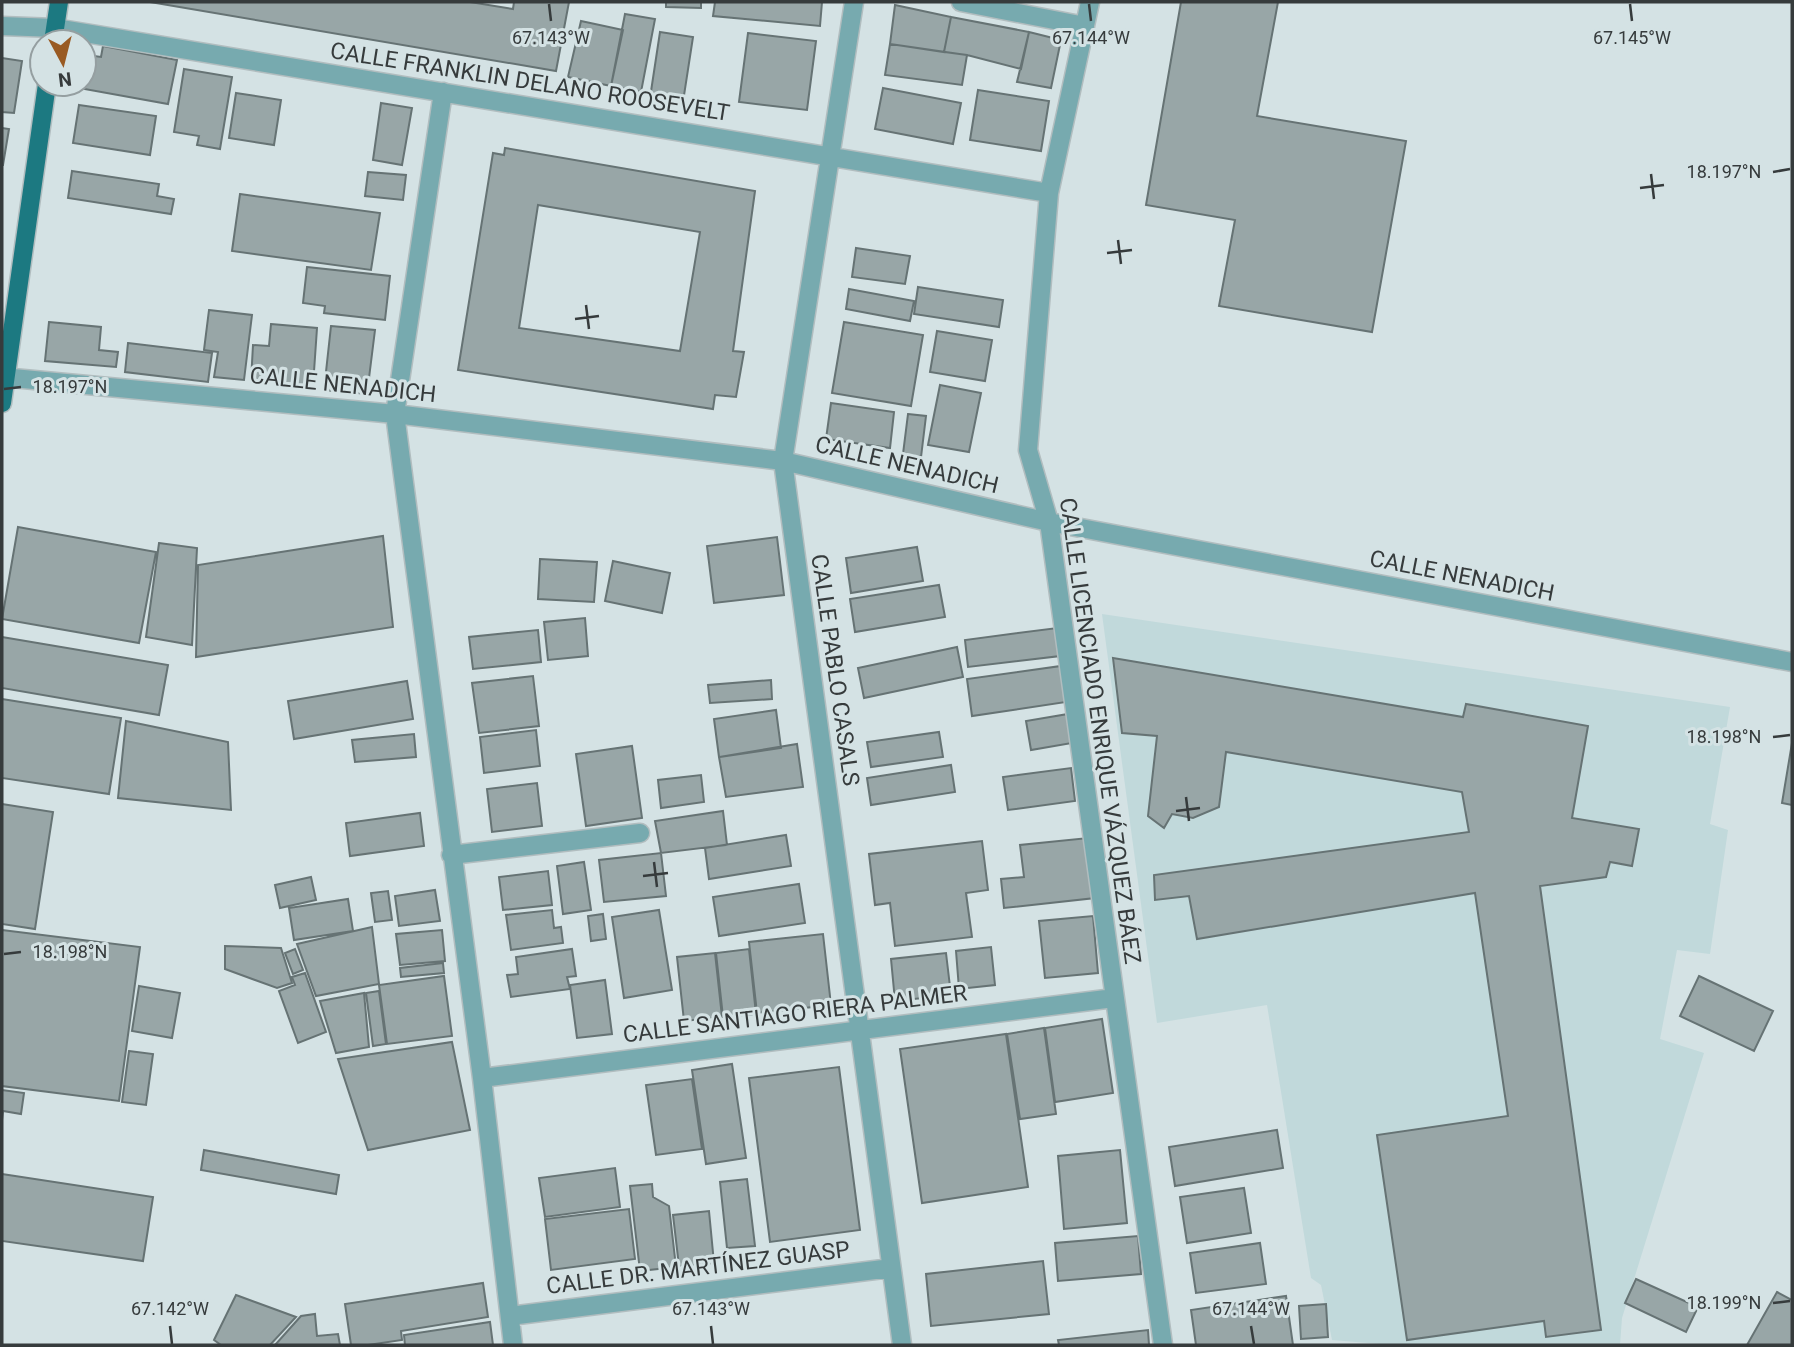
<svg xmlns="http://www.w3.org/2000/svg" width="1794" height="1347" viewBox="0 0 1794 1347" font-family="Roboto,sans-serif">
<style>
.built{fill:#c1d9db}
.building{fill:#98a6a7;stroke:#667374;stroke-width:2;fill-rule:evenodd}
.lines{fill:none;stroke-linecap:round;stroke-linejoin:round}
.street-casing{stroke:#b1bdbf;stroke-width:21}
.primary-casing{stroke:#b1bdbf;stroke-width:21}
.street{stroke:#77aaaf;stroke-width:18}
.primary{stroke:#1c7981;stroke-width:18}
.ticks{fill:none;stroke:#363b3c;stroke-width:2.5}
.labels{text-anchor:middle;dominant-baseline:central;stroke-width:6;stroke-linejoin:round;paint-order:stroke}
.street-label{font-size:23px;fill:#363b3c;stroke:#d4e2e4}
.ticks-label{font-size:18px;text-anchor:middle;fill:#363b3c;stroke:#d4e2e4;stroke-width:6;stroke-linejoin:round;paint-order:stroke}
</style>
<rect width="100%" height="100%" fill="#d4e2e4"/>
<path class="built" d="M1102 614 1730 707 1710 824 1728 830 1710 954 1677 950 1660 1039 1704 1053 1622 1318 1620 1345H1392L1332 1340 1321 1285 1311 1278 1267 1005 1157 1023Z"/>
<path class="building" d="M150 2H470L513 9 514 2H569L556 71Z
M666 2H701V8L666 7Z
M715 2H822L820 26 713 16Z
M1181 2H1278L1257 116 1406 141 1372 332 1219 306 1235 220 1146 205Z
M895 5 951 17 944 52 890 44Z
M625 14 655 19 641 92 611 86Z
M951 17 1029 32 1021 69 967 55 944 52Z
M581 21 623 30 611 86 568 77Z
M660 32 693 37 683 102 650 98Z
M1029 32 1061 40 1051 88 1017 82Z
M748 33 816 41 807 110 739 102Z
M890 44 967 55 962 85 885 75Z
M103 46 177 60 168 104 79 88 80 84H84L86 55 101 57Z
M2 58 22 61 14 113 2 112Z
M184 69 232 77 220 149 197 145 199 136 174 132Z
M883 88 961 103 953 144 875 129Z
M978 90 1049 101 1041 151 970 140Z
M236 93 281 100 274 145 229 138Z
M381 103 412 108 402 165 373 160Z
M79 105 156 116 150 155 73 143Z
M2 128 9 129 3 165H2Z
M505 148 755 191 733 351 744 352 736 397 715 395 713 409 458 370 493 153 504 155ZM538 205 700 232 680 351 519 328Z
M72 171 159 184 157 196 174 199 171 214 68 198Z
M368 172 406 175 403 200 365 196Z
M240 194 380 213 371 270 232 251Z
M856 248 910 256 905 284 852 277Z
M307 267 390 276 385 320 324 313 325 306 303 303Z
M918 287 1003 300 999 327 914 314Z
M849 289 914 301 910 321 846 309Z
M209 310 252 315 244 380 214 377 218 352 204 350Z
M49 322 101 327 99 350 118 352 116 367 45 361Z
M844 322 923 335 911 406 832 393Z
M271 324 317 328 313 386 251 381 253 345 269 346Z
M331 326 375 330 367 394 324 390Z
M937 331 992 340 985 381 930 372Z
M128 343 212 353 208 382 125 372Z
M940 385 981 393 969 452 928 445Z
M831 403 894 412 890 448 826 439Z
M908 414 926 416 921 457 903 454Z
M18 527 156 552 139 643 2 619Z
M383 536 393 627 196 657 198 565Z
M777 537 784 595 714 603 707 546Z
M159 543 197 548 192 645 146 637Z
M917 547 923 581 851 593 846 558Z
M540 559 597 562 594 602 538 599Z
M613 561 670 573 662 613 605 601Z
M939 585 945 617 855 632 850 599Z
M585 618 588 656 548 660 544 622Z
M1057 628 1060 656 968 667 965 640Z
M538 630 541 662 473 669 469 637Z
M2 637 168 665 159 715 2 688Z
M957 647 963 677 864 698 858 668Z
M1113 658 1463 717 1466 704 1588 726 1572 818 1639 829 1632 866 1610 862 1606 877 1540 886 1601 1330 1546 1337 1544 1321 1407 1340 1377 1135 1508 1116 1475 893 1197 939 1189 896 1155 900 1154 875 1469 832 1462 792 1226 752 1219 807 1193 818 1172 814 1164 828 1148 816 1157 736 1122 733Z
M1061 666 1066 702 972 716 967 679Z
M533 676 539 726 479 733 472 683Z
M771 680 772 699 710 703 708 685Z
M407 681 413 719 294 739 288 701Z
M2 699 121 718 109 794 2 778Z
M776 710 781 748 719 757 714 719Z
M1068 714 1072 743 1031 750 1026 721Z
M126 721 228 742 231 810 118 798Z
M536 730 540 766 484 773 480 737Z
M939 732 943 757 871 767 867 742Z
M414 734 416 757 355 762 352 740Z
M1792 743V805L1782 803Z
M797 744 803 787 726 797 719 757Z
M632 746 642 818 586 826 576 754Z
M951 765 955 792 871 805 867 778Z
M1071 768 1075 801 1008 810 1003 777Z
M701 775 704 802 661 808 658 780Z
M537 783 542 826 492 832 487 789Z
M2 804 53 812 35 929 2 924Z
M723 811 727 845 661 853 655 821Z
M420 813 424 846 350 856 346 823Z
M786 835 791 866 709 879 705 848Z
M1088 838 1095 898 1004 908 1001 879 1024 877 1020 845Z
M982 841 988 890 966 893 972 937 895 946 890 903 875 905 869 854Z
M661 853 666 896 604 902 599 860Z
M584 862 591 910 563 914 557 866Z
M548 871 552 905 503 910 499 877Z
M311 877 316 900 280 908 275 885Z
M799 884 805 923 719 936 713 897Z
M435 890 440 921 399 926 395 896Z
M388 891 392 920 375 922 371 893Z
M348 899 353 931 294 940 289 908Z
M552 910 554 928 561 927 563 943 511 950 506 915Z
M659 910 672 990 624 998 612 917Z
M603 914 606 939 591 941 588 916Z
M1093 916 1098 973 1045 978 1039 921Z
M372 927 379 984 316 996 297 944Z
M2 930 140 947 119 1101 2 1086Z
M442 930 445 961 400 965 396 934Z
M823 934 831 1005 757 1013 749 942Z
M225 946 281 948 292 983 277 988 225 969Z
M991 947 995 985 959 989 956 951Z
M295 949 303 970 293 974 285 953Z
M572 949 576 976 567 977 570 989 511 997 507 975 518 974 516 957Z
M749 949 756 1014 723 1017 716 953Z
M715 953 722 1017 684 1021 677 957Z
M946 953 951 995 895 1001 891 959Z
M443 963 444 973 401 977 400 968Z
M305 973 326 1032 298 1043 279 991 295 985 292 977Z
M444 976 452 1036 387 1044 379 985Z
M1699 976 1773 1011 1754 1051 1680 1016Z
M605 980 612 1034 577 1038 570 985Z
M139 986 180 993 172 1038 132 1031Z
M379 991 386 1044 373 1046 366 993Z
M364 993 369 1047 336 1053 320 1001Z
M1102 1019 1113 1093 1055 1102 1045 1028Z
M1044 1028 1056 1114 1020 1119 1007 1034Z
M1006 1034 1028 1187 922 1203 900 1049Z
M452 1042 470 1130 368 1150 338 1059Z
M129 1051 153 1054 146 1105 122 1102Z
M732 1064 746 1158 706 1164 692 1070Z
M839 1067 860 1230 770 1242 749 1078Z
M692 1079 702 1149 656 1155 646 1085Z
M2 1090 24 1093 21 1114 3 1111 2 1120Z
M1277 1130 1283 1168 1175 1186 1169 1147Z
M204 1150 339 1175 336 1194 201 1170Z
M1120 1150 1127 1223 1064 1229 1058 1156Z
M615 1168 620 1207 545 1217 539 1178Z
M2 1174 153 1197 143 1261 2 1241Z
M747 1179 755 1246 727 1248 720 1182Z
M652 1184 653 1197 669 1206 676 1267 640 1271 630 1186Z
M1244 1188 1251 1233 1187 1243 1180 1197Z
M629 1209 635 1259 551 1270 545 1219Z
M709 1211 714 1263 679 1266 673 1215Z
M1138 1236 1141 1274 1058 1281 1055 1243Z
M1260 1243 1266 1284 1196 1293 1190 1253Z
M1043 1261 1049 1314 931 1326 926 1274Z
M1636 1279 1698 1307 1686 1332 1625 1303Z
M483 1283 488 1317 401 1331 402 1340 368 1345H351L345 1304Z
M1777 1292 1792 1300V1345H1747Z
M236 1295 296 1317 270 1345H221L214 1340Z
M1286 1296 1293 1345H1196L1191 1310Z
M1326 1304 1328 1337 1301 1339 1299 1306Z
M315 1314 317 1336 338 1334 340 1345H275L301 1316Z
M490 1322 493 1345H405L404 1335Z
M1148 1330 1149 1345H1059L1058 1340Z"/>
<g class="lines">
<g class="street-casing">
<path id="street" d="M854 2 783 461 902 1345
M961 2 1085 26
M1090 2 1049 193 1028 450 1049 522 1163 1345
M2 26 55 28 1049 193
M443 92 395 414 482 1078 513 1345
M2 377 395 414 783 461 1049 522 1792 662
M451 855 640 833
M482 1078 1114 998
M510 1316 891 1268"/>
</g>
<g class="primary-casing">
<path id="primary" d="M53 42 59 2
M2 403 47 84"/>
</g>
<use href="#street" class="street"/>
<use href="#primary" class="primary"/>
</g>
<path class="ticks" d="M549 4 551 21M1089 4 1091 21M1630 4 1632 21M1773 172 1790 169M1651 174 1654 199M1640 188 1664 185M1118 240 1121 264M1107 253 1132 250M586 305 589 329M575 319 599 316M4 389 21 387M1773 737 1790 735M1186 797 1189 821M1176 811 1200 808M654 862 657 887M643 876 668 873M4 954 21 952M1773 1303 1790 1301M170 1326 172 1344M711 1326 713 1344M1251 1326 1254 1344"/>
<g class="labels">
<g class="street-label">
<text transform="translate(530 82) rotate(9)">CALLE FRANKLIN DELANO ROOSEVELT</text>
<text transform="translate(343 385) rotate(6)">CALLE NENADICH</text>
<text transform="translate(907 465) rotate(13)">CALLE NENADICH</text>
<text transform="translate(1462 576) rotate(11)">CALLE NENADICH</text>
<text transform="translate(835 670) rotate(82)">CALLE PABLO CASALS</text>
<text transform="translate(1100 731) rotate(82)">CALLE LICENCIADO ENRIQUE VÁZQUEZ BÁEZ</text>
<text transform="translate(795 1014) rotate(-7)">CALLE SANTIAGO RIERA PALMER</text>
<text transform="translate(698 1268) rotate(-7)">CALLE DR. MARTÍNEZ GUASP</text>
</g>
</g>
<g class="ticks-label">
<text x="551" y="44">67.143°W</text>
<text x="1091" y="44">67.144°W</text>
<text x="1632" y="44">67.145°W</text>
<text x="1724" y="178">18.197°N</text>
<text x="70" y="393">18.197°N</text>
<text x="1724" y="743">18.198°N</text>
<text x="70" y="958">18.198°N</text>
<text x="1724" y="1309">18.199°N</text>
<text x="170" y="1315">67.142°W</text>
<text x="711" y="1315">67.143°W</text>
<text x="1251" y="1315">67.144°W</text>
</g>
<rect width="1794" height="1347" fill="none" stroke="#363b3c" stroke-width="7"/>
<g transform="translate(63 63) rotate(173)"><circle r="33" fill="#d4e2e4" stroke="#959fa1" stroke-width="2"/>
<path d="M0-5L12 26L0 18L-12 26Z" fill="#995a22"/>
<text y="-10" font-size="19" font-weight="bold" text-anchor="middle" fill="#363b3c">N</text>
</g>
</svg>
